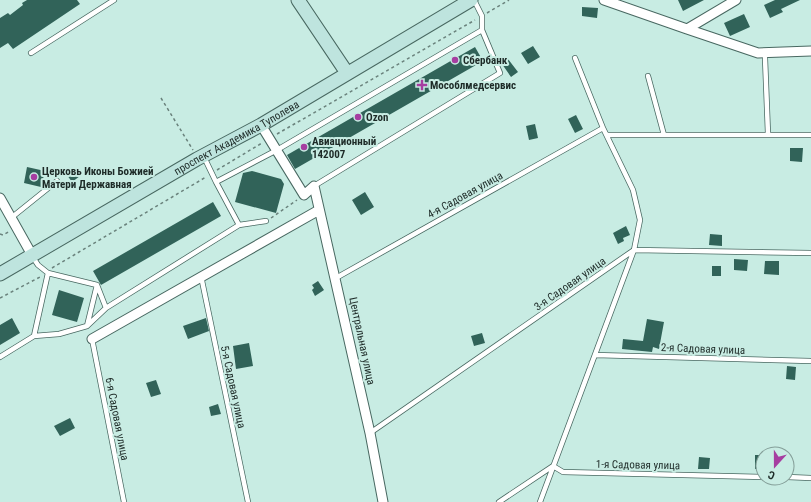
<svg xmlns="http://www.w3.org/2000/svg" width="811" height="502" viewBox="0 0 811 502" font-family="'Roboto Condensed',sans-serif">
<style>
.building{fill:#316359}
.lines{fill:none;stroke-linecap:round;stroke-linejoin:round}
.lane-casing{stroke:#486861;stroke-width:6}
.street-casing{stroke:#486861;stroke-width:11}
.secondary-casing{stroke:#486861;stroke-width:15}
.path{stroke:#6a827c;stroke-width:1.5;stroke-dasharray:3 3;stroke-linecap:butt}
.lane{stroke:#fff;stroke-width:4.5}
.street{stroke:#fff;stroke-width:9}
.secondary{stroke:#bee4de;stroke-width:13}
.poi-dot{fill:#a63ea1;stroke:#c8ece3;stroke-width:1.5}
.labels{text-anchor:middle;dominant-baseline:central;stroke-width:4;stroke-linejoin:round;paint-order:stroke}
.poi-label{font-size:11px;font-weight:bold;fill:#1d2a27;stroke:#c8ece3;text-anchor:start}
.street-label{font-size:11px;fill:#1d2a27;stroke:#c8ece3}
</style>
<rect width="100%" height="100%" fill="#c8ece3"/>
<path class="building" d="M27 0H77L80 4 13 49 8 43 0 48V18L8 13 10 15 23 5 22 3Z
M678 0H704L683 11Z
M775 0H800L781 9 783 12 770 18 764 5Z
M582 7 598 8 597 18 582 16Z
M744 14 750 27 730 36 724 23Z
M533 46 540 57 528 64 521 53Z
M475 47 483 61 295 169 287 155Z
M508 59 518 72 511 77 502 64Z
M576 115 583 129 575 133 568 119Z
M535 124 538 138 529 140 526 126Z
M790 148H803L802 162 790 161Z
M27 167 45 171 41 187 24 183Z
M75 169 80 176 72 182 67 175Z
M252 171 281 179 284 184 276 213 235 202 243 173Z
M365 192 374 207 361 215 352 200Z
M213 202 221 216 101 285 93 271Z
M626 226 630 235 623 238 624 241 618 244 613 233Z
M710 234 722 235V246L709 245Z
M734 259 748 260 747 271 734 270Z
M765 261H779V275L764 274Z
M712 266H721V276H712Z
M318 281 324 290 315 296 312 290 314 288 312 285Z
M59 290 84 298 77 322 52 315Z
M12 318 20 333 0 345V325Z
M206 318 209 331 188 339 183 326Z
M647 319 664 322 659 349 653 347 652 352 622 349 623 339 643 341Z
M482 333 485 343 474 346 471 336Z
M249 343 253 366 236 369 233 346Z
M787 366 796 367 795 380 786 379Z
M156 380 161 394 151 397 146 383Z
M218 404 221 414 211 416 209 407Z
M70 418 75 428 60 436 54 426Z
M755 455H763V468L755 469Z
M699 457 710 458 709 469H698Z"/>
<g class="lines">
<g class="lane-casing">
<path id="lane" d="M31 53 114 0
M765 58 768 134
M648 76 664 135
M608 135H811
M204 157 216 182 277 150 482 30
M314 186 500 73 482 30V16L474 0
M11 218 57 181
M239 225 266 221
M48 273 97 285 106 308 239 225 216 182
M201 276 248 502
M336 278 603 128
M87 326 97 285
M34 336 59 334 87 326 106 308
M92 339 124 502
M595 355 811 361
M0 357 34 336 48 273 38 265 32 256
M370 433 634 250 811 253
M553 466 563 472 763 477
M787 477 811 478
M499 502 553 466
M540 502 634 250 640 220 633 190 603 128 575 58"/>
</g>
<g class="street-casing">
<path id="street" d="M604 0 687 29 736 0
M687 29 758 53 811 51
M261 125 304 195 314 186 370 433 383 502
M0 198 32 255
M92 339 319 210"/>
</g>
<g class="secondary-casing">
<g id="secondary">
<path d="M298 0 347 73"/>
<path id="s1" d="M0 274 197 159 261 125 471 0"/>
</g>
</g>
<path class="path" d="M487 13 509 0
M161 98 193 150
M277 134 475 20
M217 170 262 143
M271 218 297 200
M0 234 3 235 10 231
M52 268 206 177
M0 298 40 277"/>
<use href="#lane" class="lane"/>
<use href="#street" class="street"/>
<use href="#secondary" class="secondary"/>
</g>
<g class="poi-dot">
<circle cx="455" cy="60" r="4"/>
<path d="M420 79h4v4h4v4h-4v4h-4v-4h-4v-4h4z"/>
<circle cx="358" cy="117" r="4"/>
<circle cx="304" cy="147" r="4"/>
<circle cx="34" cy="177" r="4"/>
</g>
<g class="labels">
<g class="poi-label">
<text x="463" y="60">Сбербанк</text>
<text x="430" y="85">Мособлмедсервис</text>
<text x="366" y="117">Ozon</text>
<text x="312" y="141">Авиационный<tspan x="312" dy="13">142007</tspan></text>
<text x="42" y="171">Церковь Иконы Божией<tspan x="42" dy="13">Матери Державная</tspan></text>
</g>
<g class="street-label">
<text stroke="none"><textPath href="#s1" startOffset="273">проспект Академика Туполева</textPath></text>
<text transform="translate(465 195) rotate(-29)">4-я Садовая улица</text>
<text transform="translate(570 284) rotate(-35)">3-я Садовая улица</text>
<text transform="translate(362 341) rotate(78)">Центральная улица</text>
<text transform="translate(703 349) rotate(2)">2-я Садовая улица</text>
<text transform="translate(233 387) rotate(78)">5-я Садовая улица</text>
<text transform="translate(117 419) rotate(79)">6-я Садовая улица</text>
<text transform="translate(638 465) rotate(1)">1-я Садовая улица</text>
</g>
</g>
<g transform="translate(775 466) rotate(201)"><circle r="19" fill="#c8ece3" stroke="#849e98"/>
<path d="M0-3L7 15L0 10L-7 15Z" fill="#a63ea1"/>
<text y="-6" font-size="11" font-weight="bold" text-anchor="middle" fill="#1d2a27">С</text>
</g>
</svg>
